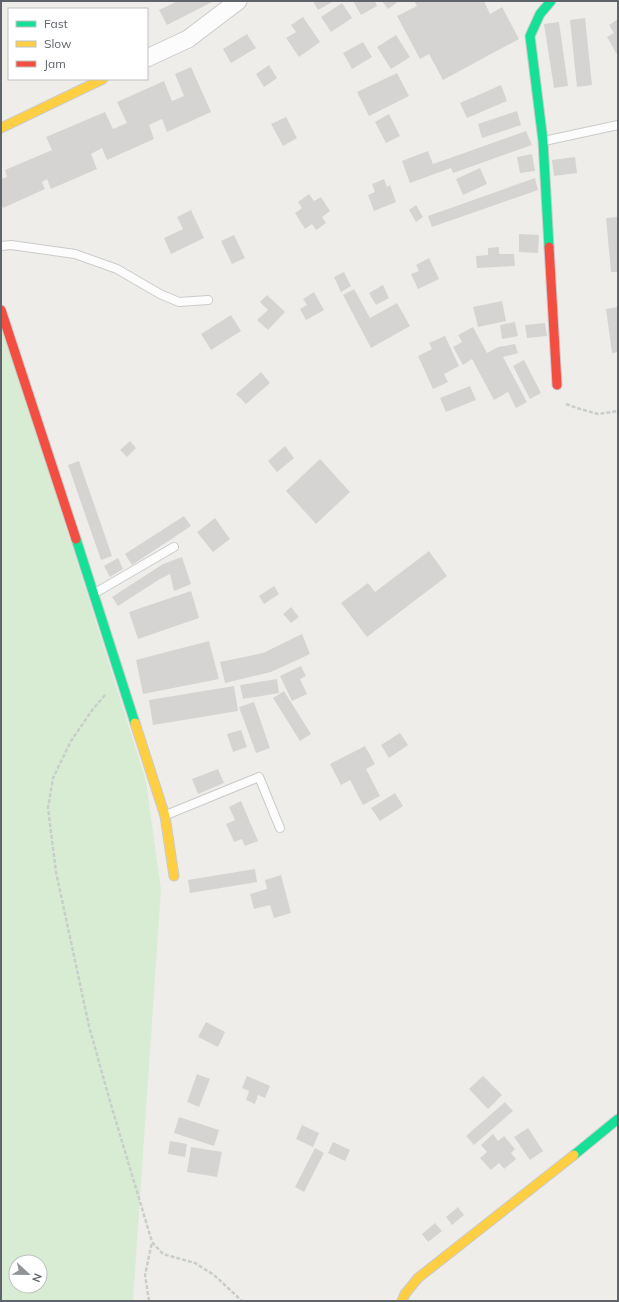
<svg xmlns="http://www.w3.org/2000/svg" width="619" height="1302" viewBox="0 0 619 1302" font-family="Mulish,sans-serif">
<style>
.green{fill:#d8ecd3;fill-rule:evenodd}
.building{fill:#d6d4d3}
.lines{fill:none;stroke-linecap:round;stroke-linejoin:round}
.lane-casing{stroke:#cbcbcb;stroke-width:10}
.street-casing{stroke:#cbcbcb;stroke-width:19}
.fast-casing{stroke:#cacbcb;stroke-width:11}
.slow-casing{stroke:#cacbcb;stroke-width:11}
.jam-casing{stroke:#cacbcb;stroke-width:11}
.path{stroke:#c8cecb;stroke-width:2.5;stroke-dasharray:4 2;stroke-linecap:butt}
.lane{stroke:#fdfcfc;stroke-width:8}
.street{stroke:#fdfcfc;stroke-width:17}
.fast{stroke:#16e098;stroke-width:9}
.slow{stroke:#ffcf43;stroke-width:9}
.jam{stroke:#f24e42;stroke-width:9}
</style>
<rect width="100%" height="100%" fill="#efedea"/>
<path class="green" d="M1 321 146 781 161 890 133 1301H1ZM16 1262H40V1286H16Z"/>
<path class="building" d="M178 1H214L167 25 159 10Z
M313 1H334L318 10Z
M353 1H375L377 6 361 15Z
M382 1H399L388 9Z
M414 1H484L490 14 502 7 519 39 443 80 429 54 420 59 397 16 417 6Z
M342 3 352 18 331 32 321 17Z
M303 17 320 42 299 57 286 38 296 32 291 25Z
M585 18 592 85 577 87 570 20Z
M618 19V52L616 53 607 37 614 33 609 25Z
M559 22 568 86 554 88 544 24Z
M247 34 256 48 231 63 223 49Z
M396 35 410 57 391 69 377 47Z
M363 42 372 57 352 69 343 53Z
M269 65 277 78 264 87 256 74Z
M191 67 211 112 167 132 162 119 149 125 154 139 107 160 102 148 91 154 97 169 51 189 47 179 42 182 45 189 3 208 1 203V179L7 177 5 170 52 150 46 137 105 112 113 129 127 123 117 102 164 81 172 101 184 96 175 74Z
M397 73 409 96 369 116 357 92Z
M501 85 507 101 467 118 460 103Z
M517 111 521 125 482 138 478 124Z
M389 114 400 136 386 143 375 122Z
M286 117 297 138 283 146 271 124Z
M526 131 532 145 453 173 451 168 410 183 402 161 428 151 433 164Z
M532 154 535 171 520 173 517 157Z
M575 157 577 173 554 176 552 160Z
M480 168 487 184 463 195 456 179Z
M535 178 538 190 432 227 428 216Z
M384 179 387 187 390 185 396 202 374 211 368 195 375 192 372 184Z
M309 194 314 201 321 197 330 211 322 217 326 223 316 230 312 224 305 229 295 213 302 208 298 202Z
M416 205 423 217 416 222 409 210Z
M191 210 204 238 171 254 164 238 183 229 177 217Z
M618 217V272H611L606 218Z
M519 234 539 235 538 253 519 252Z
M234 235 245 258 232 264 221 241Z
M499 247V254H514L515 266 477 268 476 256 488 255V248Z
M429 258 439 279 418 289 411 274 419 271 416 265Z
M344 272 351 286 341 292 334 277Z
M383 285 389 298 376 305 369 293Z
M354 289 370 318 397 303 410 326 371 348 343 295Z
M314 292 324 310 306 320 300 309 307 305 303 299Z
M267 295 285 312 268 330 257 320 268 310 260 302Z
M502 301 506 321 478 327 473 307Z
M618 307V352L612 353 606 309Z
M231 315 241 331 211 350 201 334Z
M515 322 518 336 502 339 500 325Z
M545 323 547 336 527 338 525 325Z
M473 327 487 353 498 347 515 344 518 353 503 357 527 402 516 408 508 392 494 400 472 359 463 365 453 347 462 342 458 335Z
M445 336 459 366 444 374 448 382 433 389 418 356 432 349 429 343Z
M524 360 541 393 530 399 513 366Z
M261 372 270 383 246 404 236 394Z
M470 386 476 400 446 412 440 398Z
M130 441 136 448 127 457 120 450Z
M285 446 294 458 277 472 268 461Z
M320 459 350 492 316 524 286 491Z
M79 461 112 556 101 560 68 465Z
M184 516 191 526 132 565 125 554Z
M215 518 230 539 213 552 197 532Z
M429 551 447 576 367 637 341 603 368 583 375 592Z
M182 557 191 584 174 591 170 574 160 579 118 606 112 597 163 564Z
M118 558 123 569 110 577 104 566Z
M274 586 279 594 264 604 259 596Z
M191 591 199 618 138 639 129 612Z
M291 607 299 617 291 623 283 614Z
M302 634 310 654 271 672 225 683 220 662 263 653Z
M209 641 219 679 143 694 136 660Z
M301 666 306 676 300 679 307 694 292 701 280 676Z
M277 679 279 693 243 699 240 685Z
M234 686 238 711 153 725 149 700Z
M284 691 311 734 300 741 273 698Z
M254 702 270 748 256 753 239 707Z
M241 730 247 747 233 752 227 734Z
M400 733 408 745 389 758 381 745Z
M365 746 375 764 366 769 380 796 363 805 350 780 341 785 330 764Z
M218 769 224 783 198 794 192 779Z
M395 793 403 806 380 821 371 808Z
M241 801 258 841 245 846 242 839 234 842 226 824 235 820 229 807Z
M255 869 257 882 190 893 188 880Z
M281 875 291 913 274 918 270 905 254 909 250 894 267 889 265 880Z
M206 1022 225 1032 218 1047 198 1037Z
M197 1074 210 1079 199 1107 187 1102Z
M247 1076 270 1086 265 1098 258 1095 255 1104 246 1100 249 1091 242 1088Z
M483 1076 502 1095 488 1109 469 1089Z
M505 1102 513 1111 474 1145 466 1136Z
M179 1117 219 1130 214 1146 174 1133Z
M302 1125 319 1133 313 1147 296 1139Z
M528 1128 543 1151 530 1160 514 1137Z
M493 1134 498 1141 504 1136 515 1149 511 1153 516 1159 504 1169 499 1163 491 1170 480 1158 487 1152 481 1145Z
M170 1141 187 1144 185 1157 168 1154Z
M333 1142 350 1150 345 1161 328 1153Z
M191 1147 222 1152 217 1177 187 1172Z
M315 1148 324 1153 304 1192 295 1187Z
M458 1207 464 1215 452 1225 446 1217Z
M435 1223 442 1231 428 1242 422 1234Z"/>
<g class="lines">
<g class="lane-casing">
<path id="lane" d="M544 141 618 125
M1 246 11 245 75 254 117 269 160 294 179 302 208 300
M95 593 174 547
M166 815 259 777 280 828"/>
</g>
<g class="street-casing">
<path id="street" d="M147 58 188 39 238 1"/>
</g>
<g class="fast-casing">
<path id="fast" d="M549 247 543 141 530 36 540 14 551 1
M76 539 135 723
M574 1155 618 1119"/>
</g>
<g class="slow-casing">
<path id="slow" d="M1 128 103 79
M135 723 165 816 174 876
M402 1301 405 1294 418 1278 574 1155"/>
</g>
<g class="jam-casing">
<path id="jam" d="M549 247 557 385
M1 310 76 539"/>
</g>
<path class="path" d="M566 404 577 408 598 414 618 411
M105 695 93 709 71 741 53 778 48 808 56 872 89 1026 109 1098 152 1242 163 1254 195 1263 214 1275 242 1301
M149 1301 145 1275 152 1242"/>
<use href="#lane" class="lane"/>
<use href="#street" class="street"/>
<use href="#fast" class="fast"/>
<use href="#slow" class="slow"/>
<use href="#jam" class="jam"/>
</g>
<rect width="619" height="1302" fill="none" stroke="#5e6469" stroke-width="4"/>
<rect x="8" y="8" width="140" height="72" fill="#ffffff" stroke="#bfc1c3"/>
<rect x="16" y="21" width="20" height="6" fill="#16e098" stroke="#bfc1c3"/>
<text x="44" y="28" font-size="12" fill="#5e6469">Fast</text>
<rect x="16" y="41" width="20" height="6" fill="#ffcf43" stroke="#bfc1c3"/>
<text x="44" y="48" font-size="12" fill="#5e6469">Slow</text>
<rect x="16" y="61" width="20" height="6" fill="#f24e42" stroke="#bfc1c3"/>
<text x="44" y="68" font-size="12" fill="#5e6469">Jam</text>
<g transform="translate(28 1274) rotate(112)"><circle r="19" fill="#ffffff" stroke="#bfc1c3"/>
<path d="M0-3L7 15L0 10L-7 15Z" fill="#919496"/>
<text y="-6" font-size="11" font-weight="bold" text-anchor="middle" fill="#5e6469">N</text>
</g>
</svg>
